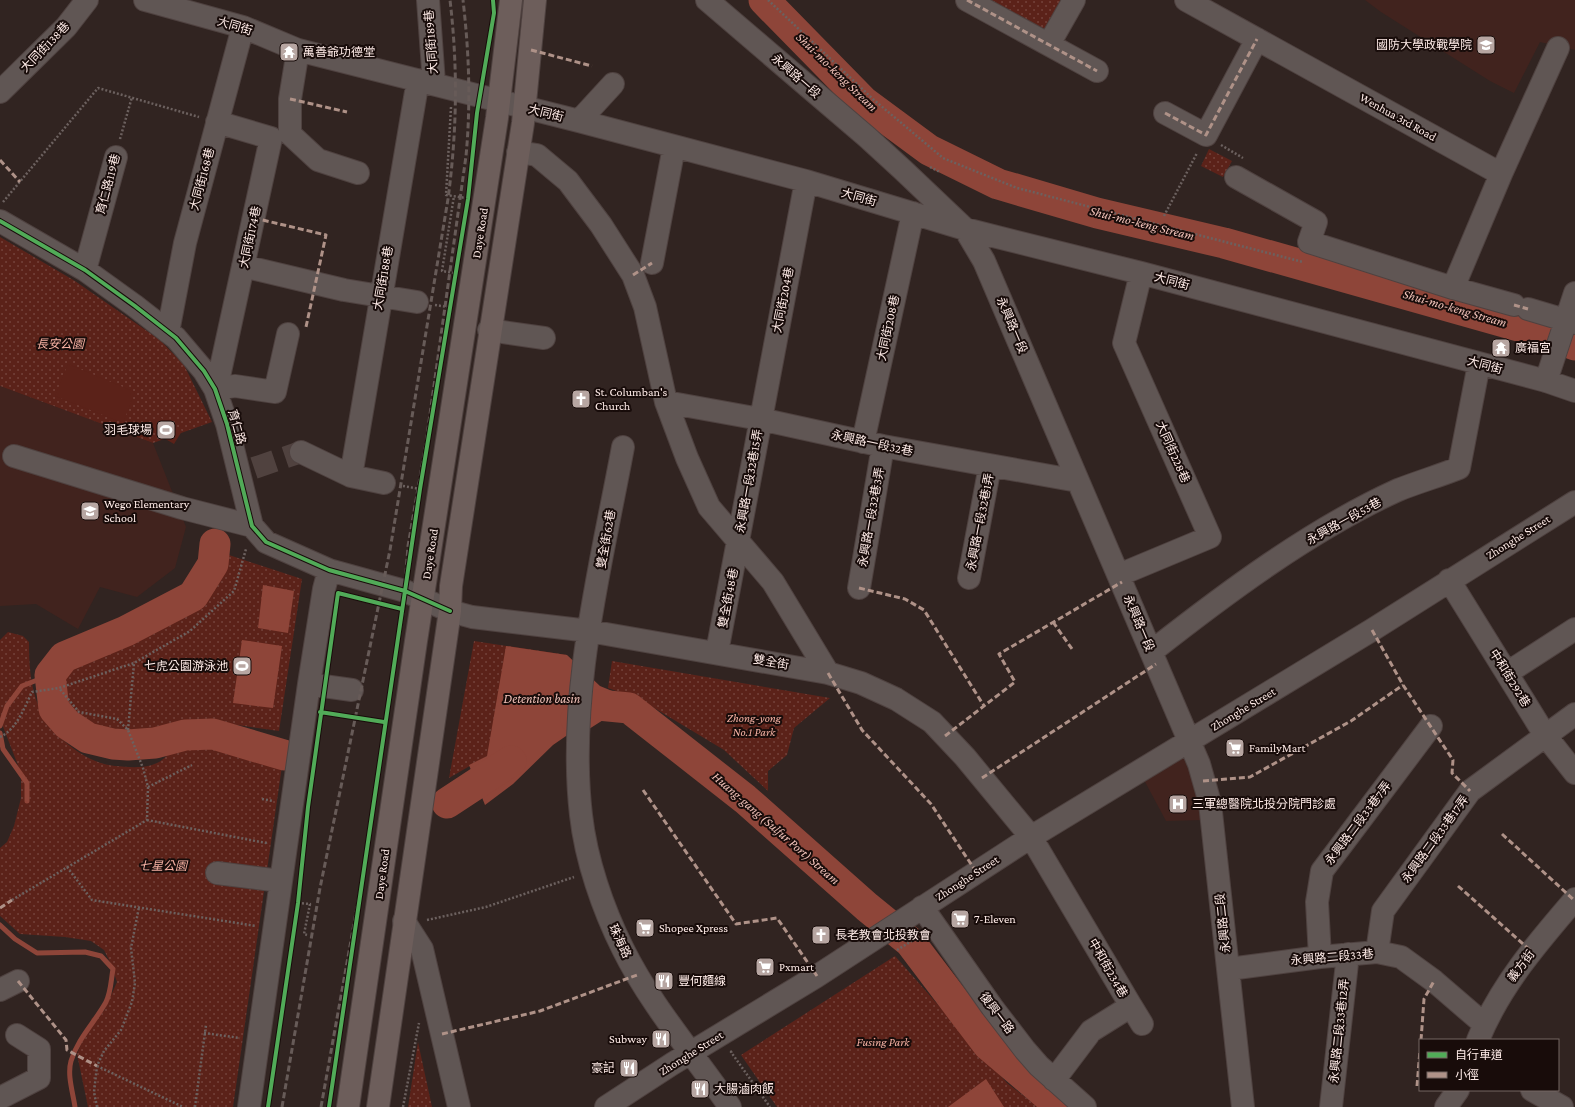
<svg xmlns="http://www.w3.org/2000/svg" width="1575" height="1107" viewBox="0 0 1575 1107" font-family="'Crimson Pro','Noto Sans TC',serif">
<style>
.built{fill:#41231e}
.park{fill:url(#park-dots)}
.pitch{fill:#5b2219}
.water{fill:#8e4539}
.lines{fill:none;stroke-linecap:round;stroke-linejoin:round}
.stream{stroke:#8e4539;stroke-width:5}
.river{stroke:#8e4539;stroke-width:31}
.minor-tunnel{stroke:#50423f;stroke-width:22;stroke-dasharray:22 11;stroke-linecap:butt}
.minor-casing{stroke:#4f4240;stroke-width:24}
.major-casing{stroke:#4f4240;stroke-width:24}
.path{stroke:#6c615f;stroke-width:2.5;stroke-dasharray:2 2;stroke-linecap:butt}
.minor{stroke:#605654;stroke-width:22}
.major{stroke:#6d5e5b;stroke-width:22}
.rail{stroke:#675b58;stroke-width:3;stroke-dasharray:6 3;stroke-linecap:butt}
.quiet{stroke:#af9288;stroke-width:3;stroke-dasharray:6 3;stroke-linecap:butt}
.cycleway-casing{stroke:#180c0a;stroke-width:6}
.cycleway{stroke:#51ab58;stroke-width:4}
.labels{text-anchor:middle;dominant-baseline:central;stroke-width:4;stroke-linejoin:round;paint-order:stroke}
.street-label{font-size:12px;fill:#ffece8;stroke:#180c0a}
.poi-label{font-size:12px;fill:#ffece8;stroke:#180c0a;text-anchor:start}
.park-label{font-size:12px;font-style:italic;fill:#f6b1a3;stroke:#180c0a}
.water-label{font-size:13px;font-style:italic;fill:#f1c2b9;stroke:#180c0a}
</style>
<defs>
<pattern id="park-dots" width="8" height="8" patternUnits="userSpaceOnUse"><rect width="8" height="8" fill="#5b2219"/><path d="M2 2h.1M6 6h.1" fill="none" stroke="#74423a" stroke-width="1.8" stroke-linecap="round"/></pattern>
</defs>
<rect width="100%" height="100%" fill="#312421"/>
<path class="built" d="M1365 0H1575V50L1540 42 1514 93 1490 81 1381 12Z
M0 386 153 443 186 527 175 568 137 597 100 587 78 629 36 604 0 606Z
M1182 754 1196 787 1203 820 1166 821 1143 778Z"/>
<path class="park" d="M990 0H1064L1048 31Z
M1209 149 1232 161 1223 177 1201 166Z
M0 237 75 281 160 340 184 365 212 422 153 443 0 386Z
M229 555 302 579 279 731 196 719 152 732 120 737 91 729 63 706 53 680 61 659 97 657 203 606Z
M8 632 23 636 29 642C29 684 34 717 69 745 83 756 97 764 115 766 128 767 145 769 157 763 164 760 169 752 176 748 182 744 196 742 203 742 229 742 257 753 283 759L233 1107H88L77 1054 92 1018 104 1011 117 982 111 964 104 950 91 941 65 937 20 934 0 916V848L7 842 14 826 21 798V773L0 719V640Z
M474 641 567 655 487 756 449 778Z
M612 661 830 698 794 728 787 755 768 771V791L724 750 641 700 608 688Z
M895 956 1007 1083 1038 1107H777L741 1055Z
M418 1042 432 1107H408Z"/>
<path class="pitch" d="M68 364 135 392 123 423 55 396Z
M158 416 182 431 174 444 150 430Z"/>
<path class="water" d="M263 585 294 591 288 633 258 628Z
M242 640 282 646 273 708 233 703Z
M506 646 567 655 600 686 617 693 614 716 598 714 553 745 513 784 485 805 469 765 487 756Z
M986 1079 1004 1107H948Z"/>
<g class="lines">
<path class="stream" d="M0 726 7 706 22 686 50 675
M0 733 3 749 27 783V801
M0 925 15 939 37 953 85 952 101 956 113 969C111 980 111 992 106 1002 95 1022 78 1038 71 1061 67 1075 73 1093 75 1107"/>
<path class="river" d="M764 0 864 102 929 150 998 184 1097 213 1224 243 1543 333 1575 345
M215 544 213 564 193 596 126 631 64 657 50 675 54 709 67 724 88 738 113 744 128 745 155 743 185 735 213 734 284 755
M576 719 598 705 629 708 745 799 867 907 910 942 988 1045 1061 1107
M447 803 511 761"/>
<path class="minor-tunnel" d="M254 468 301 452"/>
<g class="minor-casing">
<path id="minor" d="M145 0 243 27 298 50 579 121 806 181 965 229 1141 273 1546 381 1575 391
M428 0 434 83
M707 0 867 137 903 170 965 229 984 261 1199 764 1210 803 1243 1107
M967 0 1097 71
M1186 0 1501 174 1453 288
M1049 44 1074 0
M298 50 290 99V134L318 160 358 173
M0 92 66 27 87 0
M1165 113 1206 135 1257 39
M579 121 613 84
M217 122 271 138 220 372 215 389 235 386 275 392 288 334
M518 152 537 155 568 181 601 225 633 275 645 307 666 402 687 458 709 507 773 582 828 673
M1501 174 1558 48
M1236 177 1316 222 1309 242 1453 288 1514 305
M0 221 85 270 135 306 176 338 204 371 215 389 227 424 252 526 266 542 329 570 405 591 450 611 472 617 589 631 828 673 861 683 896 699 932 722 965 757 1031 837 1131 1006 1091 1031 1054 1080
M652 263 674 147
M243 266 344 290 417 302
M85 270 116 157
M1528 309 1575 323
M489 330 544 338
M168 332 185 243 243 27
M1546 381 1575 293
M666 402 760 419 883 446 1078 481
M863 442 913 213
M623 447C601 566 567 695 581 815 586 860 603 909 623 949 650 1004 695 1056 730 1107
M301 452 351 476 384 483
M14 456 182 508 252 526
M351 476 418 80
M1119 575 1210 537 1124 343 1141 273
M969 578 990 466
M1449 580 1545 735 1575 773
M859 588 883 446
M717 652 806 181
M1151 652C1226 593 1312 529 1398 490 1418 482 1439 476 1459 468L1479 364
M1507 673 1575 629
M309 684 352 690
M217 873 280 881
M922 907 992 1007 1025 1050 1039 1066 1085 1107
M404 921 422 949 459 1107
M1377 952 1383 911 1470 791 1575 714
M1320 957 1317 902 1322 871 1431 726
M1229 969 1320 957 1377 952 1401 957 1434 981 1484 1024
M0 990 18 981
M1131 1006 1142 1024
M1478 1040C1500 986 1538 942 1575 899
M1532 1090 1562 1107
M0 1098 39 1078V1049L17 1035
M249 1107 309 684 324 589 329 570
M606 1107 672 1064 817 976 1031 837 1372 630 1575 502
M1331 1107 1348 954
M1446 1107 1458 1090"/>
</g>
<g class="major-casing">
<path id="major" d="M348 1107 416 641 497 118 511 0
M378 1107 450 611 451 586 523 123 535 0"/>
</g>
<path class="path" d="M768 0 874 100 943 158 1017 188 1303 262
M451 107 446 195 466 198
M120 139 132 97
M1221 145 1243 158
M930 167 940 172
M3 202 98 88 199 117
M1164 216 1197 153
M454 273 442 271 454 196
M435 305 448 307
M403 486 420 489
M128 730 134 663
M0 737C17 729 24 708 32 692L59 688 134 663 190 631 234 591 246 549
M148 787 192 765
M262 799 273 801
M147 820 266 843V845
M67 867 92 900 256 926
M12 900 147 820 148 787 143 768 128 730 117 719 79 712 59 688
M298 903 310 904 304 934 307 935
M427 920 486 907 574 877
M897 950 920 936
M204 1033 240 1038
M732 1051 731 1052 770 1107
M97 1066 183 1107
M97 1107 94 1092 97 1066 104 1051 121 1030 132 1002 135 983 131 948 139 907
M195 1107 206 1025
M403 1107 419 1023"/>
<use href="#minor" class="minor"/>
<use href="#major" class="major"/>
<path class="rail" d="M282 1107 320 888 390 550 448 199C457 131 458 68 450 0
M321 1107 359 896 403 613 408 546 426 443 466 156C471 103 469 52 463 0"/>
<path class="quiet" d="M967 0 1097 71
M531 50 592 66
M290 99 347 112
M1165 113 1206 135 1257 39
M0 160 20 182
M254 218 326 235 306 327
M633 275 652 263
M1514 305 1528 309
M859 588 905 599 924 610 984 706
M1053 622 1072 649
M1372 630 1403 685 1453 760 1452 773 1470 791
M828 673 862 730 931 804 977 873
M945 736 1015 682 999 654 1122 582
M982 778 1156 664
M1203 781 1250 777 1351 721 1403 685
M643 790 736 924 777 918 817 976
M1502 834 1574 900
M1458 886 1531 951
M0 908 12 900
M18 981 66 1040 67 1050 97 1066
M442 1034 540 1011 637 975
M1421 1040 1424 999 1434 981
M1417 1086 1420 1050"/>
<g class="cycleway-casing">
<path id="cycleway" d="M0 221 85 270 135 306 176 338 204 371 215 389 227 424 252 526 266 542 329 570 405 591 450 611
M320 712 384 722
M268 1107 298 903 308 807 338 593 402 609
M329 1107 420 489 468 199 477 113 494 13 493 0"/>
</g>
<use href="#cycleway" class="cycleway"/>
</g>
<defs>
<g id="university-square" transform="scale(1)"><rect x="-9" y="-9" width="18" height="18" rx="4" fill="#b7a6a2" stroke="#180c0a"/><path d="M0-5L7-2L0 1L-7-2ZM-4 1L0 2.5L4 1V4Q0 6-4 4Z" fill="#fff"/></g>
<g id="temple-square" transform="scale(1)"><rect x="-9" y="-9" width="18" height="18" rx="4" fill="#b7a6a2" stroke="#180c0a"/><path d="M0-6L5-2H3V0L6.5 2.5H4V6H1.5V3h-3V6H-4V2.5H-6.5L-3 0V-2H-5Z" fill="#fff"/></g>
<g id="church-square" transform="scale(1)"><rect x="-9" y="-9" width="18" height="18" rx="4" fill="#b7a6a2" stroke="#180c0a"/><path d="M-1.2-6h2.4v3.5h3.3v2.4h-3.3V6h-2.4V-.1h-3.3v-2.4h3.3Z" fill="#fff"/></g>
<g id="stadium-square" transform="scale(1)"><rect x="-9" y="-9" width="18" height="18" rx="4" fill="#b7a6a2" stroke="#180c0a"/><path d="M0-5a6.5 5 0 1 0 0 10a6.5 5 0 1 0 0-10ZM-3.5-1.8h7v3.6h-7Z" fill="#fff"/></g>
<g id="school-square" transform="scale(1)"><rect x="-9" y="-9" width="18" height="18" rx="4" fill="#b7a6a2" stroke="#180c0a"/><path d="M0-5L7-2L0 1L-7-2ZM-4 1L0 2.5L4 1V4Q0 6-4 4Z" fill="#fff"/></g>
<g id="supermarket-square" transform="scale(1)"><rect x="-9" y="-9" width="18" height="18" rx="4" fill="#b7a6a2" stroke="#180c0a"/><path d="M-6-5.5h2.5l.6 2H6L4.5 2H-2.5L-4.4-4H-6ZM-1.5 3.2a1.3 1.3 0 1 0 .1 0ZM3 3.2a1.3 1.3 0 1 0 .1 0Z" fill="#fff"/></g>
<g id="hospital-square" transform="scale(1)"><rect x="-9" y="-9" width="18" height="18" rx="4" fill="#b7a6a2" stroke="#180c0a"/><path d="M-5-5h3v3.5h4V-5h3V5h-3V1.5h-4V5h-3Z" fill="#fff"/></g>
<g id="restaurant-square" transform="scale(1)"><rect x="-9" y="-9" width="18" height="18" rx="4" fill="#b7a6a2" stroke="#180c0a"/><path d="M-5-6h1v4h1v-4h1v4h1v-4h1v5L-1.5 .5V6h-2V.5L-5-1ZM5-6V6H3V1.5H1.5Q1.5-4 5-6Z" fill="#fff"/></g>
</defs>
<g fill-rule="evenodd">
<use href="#university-square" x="1486" y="45"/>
<use href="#temple-square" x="289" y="52"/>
<use href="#temple-square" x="1501" y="348"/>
<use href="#church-square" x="581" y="399"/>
<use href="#stadium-square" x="166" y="430"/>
<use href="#school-square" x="90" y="511"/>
<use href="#stadium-square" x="242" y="666"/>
<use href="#supermarket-square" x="1235" y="748"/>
<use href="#hospital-square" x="1178" y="804"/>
<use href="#supermarket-square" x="960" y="919"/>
<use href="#supermarket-square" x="645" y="928"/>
<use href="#church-square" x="821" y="935"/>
<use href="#supermarket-square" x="765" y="967"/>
<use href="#restaurant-square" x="664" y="981"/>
<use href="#restaurant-square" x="661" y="1039"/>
<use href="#restaurant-square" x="629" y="1068"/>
<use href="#restaurant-square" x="700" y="1089"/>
</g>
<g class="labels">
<g class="street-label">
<text transform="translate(235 26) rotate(17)">大同街</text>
<text transform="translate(431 42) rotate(-94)">大同街189巷</text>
<text transform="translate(45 47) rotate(-46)">大同街138巷</text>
<text transform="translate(796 76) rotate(41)">永興路一段</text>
<text transform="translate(546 113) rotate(14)">大同街</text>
<text transform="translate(1398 117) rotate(29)">Wenhua 3rd Road</text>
<text transform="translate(202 179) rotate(-75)">大同街168巷</text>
<text transform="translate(108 184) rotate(-75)">育仁路119巷</text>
<text transform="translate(859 197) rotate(16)">大同街</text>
<text transform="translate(480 233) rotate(-81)">Daye Road</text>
<text transform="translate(250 237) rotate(-78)">大同街174巷</text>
<text transform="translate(383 278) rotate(-80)">大同街188巷</text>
<text transform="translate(1172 281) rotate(15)">大同街</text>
<text transform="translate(783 300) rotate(-79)">大同街204巷</text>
<text transform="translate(1012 325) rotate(67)">永興路一段</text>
<text transform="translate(888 328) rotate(-78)">大同街208巷</text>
<text transform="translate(1485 365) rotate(15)">大同街</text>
<text transform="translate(237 427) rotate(74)">育仁路</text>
<text transform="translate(872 443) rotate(12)">永興路一段32巷</text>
<text transform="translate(1173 452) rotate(66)">大同街228巷</text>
<text transform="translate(749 481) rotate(-80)">永興路一段32巷15弄</text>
<text transform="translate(871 517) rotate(-80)">永興路一段32巷3弄</text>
<text transform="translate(1344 521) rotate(-29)">永興路一段53巷</text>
<text transform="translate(980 522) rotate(-79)">永興路一段32巷1弄</text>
<text transform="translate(1518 537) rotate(-32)">Zhonghe Street</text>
<text transform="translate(606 539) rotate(-80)">雙全街62巷</text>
<text transform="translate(430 554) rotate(-81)">Daye Road</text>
<text transform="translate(728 598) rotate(-79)">雙全街48巷</text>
<text transform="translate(1139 623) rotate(67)">永興路一段</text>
<text transform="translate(771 662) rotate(10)">雙全街</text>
<text transform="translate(1510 678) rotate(58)">中和街292巷</text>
<text transform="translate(1243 709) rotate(-31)">Zhonghe Street</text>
<text transform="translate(1358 823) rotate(-53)">永興路二段33巷7弄</text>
<text transform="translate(1435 839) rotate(-54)">永興路二段33巷17弄</text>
<text transform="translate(382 874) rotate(-82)">Daye Road</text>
<text transform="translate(967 878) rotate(-33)">Zhonghe Street</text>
<text transform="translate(1223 923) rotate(-96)">永興路二段</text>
<text transform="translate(620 941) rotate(65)">珠海路</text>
<text transform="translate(1332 957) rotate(-5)">永興路二段33巷</text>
<text transform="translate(1521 966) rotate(-53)">義方街</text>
<text transform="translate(1108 968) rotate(60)">中和街234巷</text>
<text transform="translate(997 1013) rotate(53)">復興一路</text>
<text transform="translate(1339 1031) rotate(-84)">永興路二段33巷12弄</text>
<text transform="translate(691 1053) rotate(-32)">Zhonghe Street</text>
</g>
<g class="poi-label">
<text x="1472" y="45" text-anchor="end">國防大學政戰學院</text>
<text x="303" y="52">萬善爺功德堂</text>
<text x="1515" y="348">廣福宮</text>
<text x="595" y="392">St. Columban's<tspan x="595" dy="14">Church</tspan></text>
<text x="152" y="430" text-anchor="end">羽毛球場</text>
<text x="104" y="504">Wego Elementary<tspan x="104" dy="14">School</tspan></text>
<text x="228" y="666" text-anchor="end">七虎公園游泳池</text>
<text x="1249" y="748">FamilyMart</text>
<text x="1192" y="804">三軍總醫院北投分院門診處</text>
<text x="974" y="919">7-Eleven</text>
<text x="659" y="928">Shopee Xpress</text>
<text x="835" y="935">長老教會北投教會</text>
<text x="779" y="967">Pxmart</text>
<text x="678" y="981">豐何麵線</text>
<text x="647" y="1039" text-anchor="end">Subway</text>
<text x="615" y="1068" text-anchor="end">豪記</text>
<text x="714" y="1089">大腸滷肉飯</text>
</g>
<g class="park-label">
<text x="60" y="344">長安公園</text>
<text x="754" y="718">Zhong-yong<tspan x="754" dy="14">No.1 Park</tspan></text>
<text x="163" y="866">七星公園</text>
<text x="883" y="1042">Fusing Park</text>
</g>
<g class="water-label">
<text transform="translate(837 72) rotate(44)">Shui-mo-keng Stream</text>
<text transform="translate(1142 223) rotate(14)">Shui-mo-keng Stream</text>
<text transform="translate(1455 308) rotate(16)">Shui-mo-keng Stream</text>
<text x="542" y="698">Detention basin</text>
<text transform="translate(776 828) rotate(41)">Huang-gang (Sulfur Port) Stream</text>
</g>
</g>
<rect x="1419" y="1039" width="140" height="52" fill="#180c0a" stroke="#746663"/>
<rect x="1427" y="1052" width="20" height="6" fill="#51ab58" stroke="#746663"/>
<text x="1455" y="1059" font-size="12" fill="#ffece8">自行車道</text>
<rect x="1427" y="1072" width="20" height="6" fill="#af9288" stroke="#746663"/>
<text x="1455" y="1079" font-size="12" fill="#ffece8">小徑</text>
</svg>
